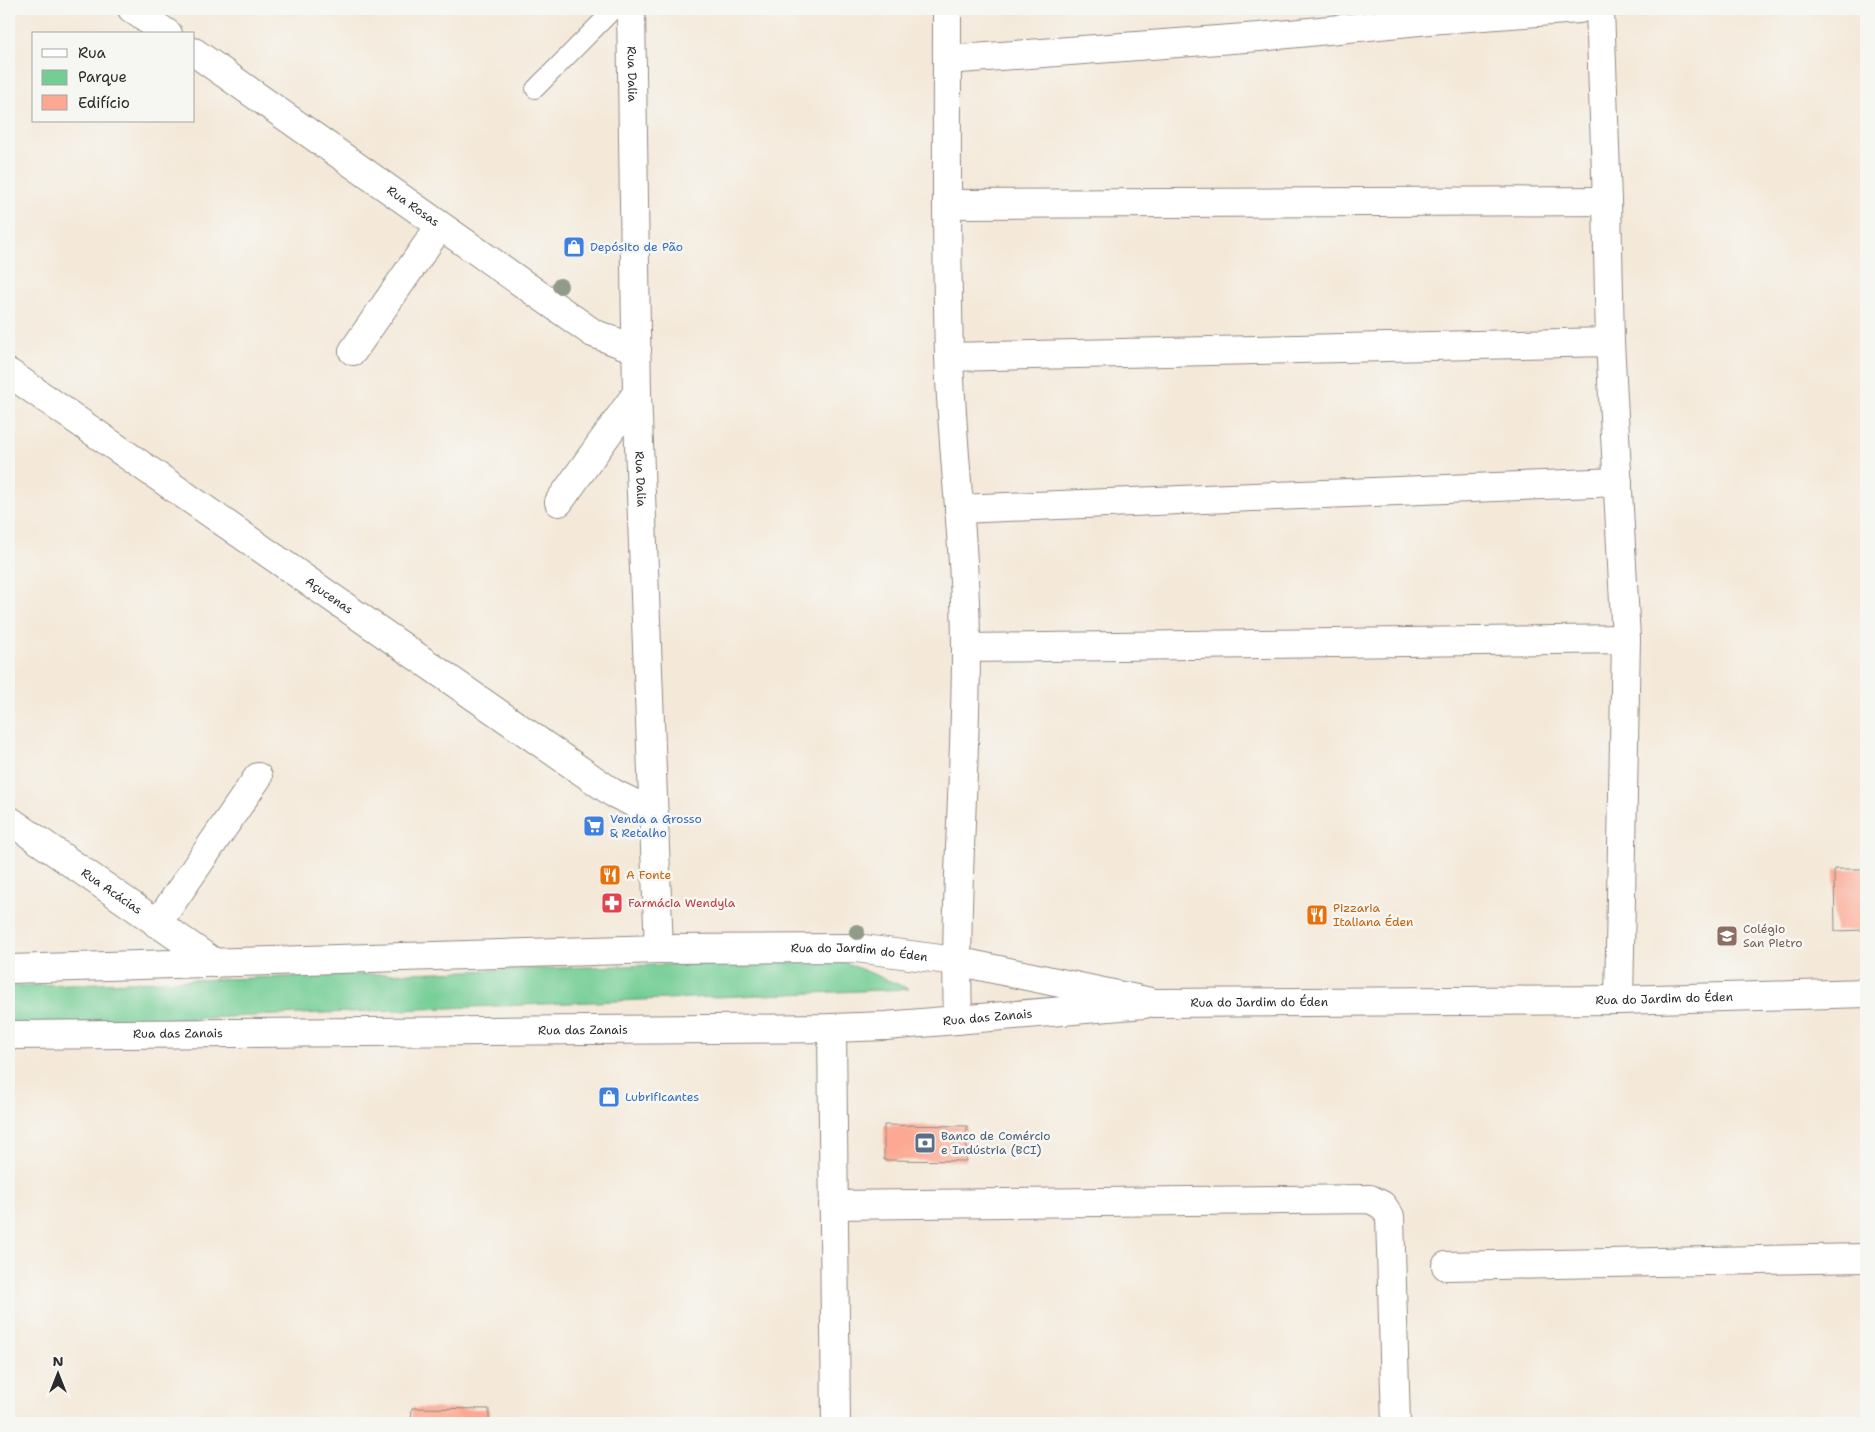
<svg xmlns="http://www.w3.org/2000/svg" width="1875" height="1432" viewBox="0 0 1875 1432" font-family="'Shantell Sans',sans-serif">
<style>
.green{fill:#73cd94;stroke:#4f7c60}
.building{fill:#fca893}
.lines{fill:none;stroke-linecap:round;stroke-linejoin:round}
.service-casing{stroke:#908a82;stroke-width:20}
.minor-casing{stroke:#908a82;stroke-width:30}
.tertiary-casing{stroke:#908a82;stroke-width:30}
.service{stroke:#fff;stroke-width:18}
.minor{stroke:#fff;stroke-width:28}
.tertiary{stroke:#fff;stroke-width:28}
.tree{fill:#929b8a}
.labels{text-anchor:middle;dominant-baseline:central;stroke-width:5;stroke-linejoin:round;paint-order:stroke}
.street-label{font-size:12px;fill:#2b2b2b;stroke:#f6f6f2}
.shop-label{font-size:12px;fill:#366cbe;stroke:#f6f6f2;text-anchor:start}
.food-label{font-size:12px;fill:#c56008;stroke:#f6f6f2;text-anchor:start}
.health-label{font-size:12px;fill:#be3a42;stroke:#f6f6f2;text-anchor:start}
.education-label{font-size:12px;fill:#785e54;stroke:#f6f6f2;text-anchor:start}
.service-label{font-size:12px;fill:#4e5e75;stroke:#f6f6f2;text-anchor:start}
</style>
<rect width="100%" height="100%" fill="#f6f6f2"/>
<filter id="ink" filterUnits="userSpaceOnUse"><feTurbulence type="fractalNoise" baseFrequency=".02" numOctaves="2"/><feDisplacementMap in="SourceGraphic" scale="10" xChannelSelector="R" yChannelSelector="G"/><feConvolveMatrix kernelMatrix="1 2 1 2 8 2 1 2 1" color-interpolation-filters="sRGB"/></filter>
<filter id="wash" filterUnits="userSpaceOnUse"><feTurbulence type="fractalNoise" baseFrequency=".0096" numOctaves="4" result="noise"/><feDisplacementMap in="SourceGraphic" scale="20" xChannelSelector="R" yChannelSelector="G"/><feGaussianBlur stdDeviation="1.12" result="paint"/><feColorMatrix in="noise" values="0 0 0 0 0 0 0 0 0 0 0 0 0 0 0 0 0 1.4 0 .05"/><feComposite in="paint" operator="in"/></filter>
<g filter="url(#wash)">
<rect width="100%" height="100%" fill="#f4e9d9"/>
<path class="green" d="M837 959 909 989 9 1026V986Z"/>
<g id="blocks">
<path class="building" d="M1834 869H1866V930L1835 931Z
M884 1125 967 1126 966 1161 884 1160Z
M412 1408 489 1409V1423H411Z"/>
</g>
</g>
<g filter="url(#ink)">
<use href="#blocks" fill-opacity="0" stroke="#908a82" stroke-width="1"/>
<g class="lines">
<g class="service-casing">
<path id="service" d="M535 89 614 9"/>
</g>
<g class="minor-casing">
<g id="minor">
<path d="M132 9 168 34"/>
<path d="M947 9C947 124 946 239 949 355 952 453 966 551 966 649 966 773 954 896 958 1020"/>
<path d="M1600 9 1607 201 1610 342 1626 639 1619 1000"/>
<path id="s1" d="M194 52 593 333 637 350"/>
<path d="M947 60 1259 37 1429 20 1579 9"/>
<path d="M947 204 1607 201"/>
<path d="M353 351 440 226"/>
<path d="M949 357 1610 342"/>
<path id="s2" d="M9 373 613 793 654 813"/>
<path d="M559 502 637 393"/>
<path d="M959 509 1618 482"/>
<path d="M966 648 1626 639"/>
<path id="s3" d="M9 820 215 963"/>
<path d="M157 924 258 777"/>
<path d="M9 969 659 949"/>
<path d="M832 1028 836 1423"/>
<path id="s4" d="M9 1035 832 1028 886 1026 1144 1004"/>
<path d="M833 1205 1370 1199 1382 1205 1390 1216 1396 1423"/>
<path d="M1446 1266 1866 1258"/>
</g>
</g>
<g class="tertiary-casing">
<g id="tertiary">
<path id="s5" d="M631 9 637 393 659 949 856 948 956 961 1155 1003 1619 1000 1866 993"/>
</g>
</g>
<use href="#service" class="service"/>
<use href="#minor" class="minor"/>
<use href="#tertiary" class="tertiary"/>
</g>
<g class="tree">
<circle cx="560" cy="286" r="8"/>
<circle cx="857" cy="932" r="8"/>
</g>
</g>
<defs>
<g id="shop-square" transform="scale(1.125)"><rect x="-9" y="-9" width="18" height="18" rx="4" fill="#3f7fe0" stroke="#f6f6f2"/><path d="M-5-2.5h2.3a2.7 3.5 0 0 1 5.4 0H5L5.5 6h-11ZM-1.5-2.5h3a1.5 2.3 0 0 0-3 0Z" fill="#fff"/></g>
<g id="supermarket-square" transform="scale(1.125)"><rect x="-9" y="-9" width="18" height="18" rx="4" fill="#3f7fe0" stroke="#f6f6f2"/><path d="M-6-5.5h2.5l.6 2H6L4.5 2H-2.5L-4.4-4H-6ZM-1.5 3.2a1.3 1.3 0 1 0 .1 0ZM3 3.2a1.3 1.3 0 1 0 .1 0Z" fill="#fff"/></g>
<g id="restaurant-square" transform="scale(1.125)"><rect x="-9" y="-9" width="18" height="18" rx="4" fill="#e8710a" stroke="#f6f6f2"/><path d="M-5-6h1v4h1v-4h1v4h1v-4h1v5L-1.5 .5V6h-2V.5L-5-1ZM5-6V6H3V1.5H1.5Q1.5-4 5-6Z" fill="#fff"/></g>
<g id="pharmacy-square" transform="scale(1.125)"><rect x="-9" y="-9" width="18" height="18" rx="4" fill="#e0444e" stroke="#f6f6f2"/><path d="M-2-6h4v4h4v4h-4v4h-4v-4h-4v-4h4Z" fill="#fff"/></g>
<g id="school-square" transform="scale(1.125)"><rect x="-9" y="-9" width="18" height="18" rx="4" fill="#8d6e63" stroke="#f6f6f2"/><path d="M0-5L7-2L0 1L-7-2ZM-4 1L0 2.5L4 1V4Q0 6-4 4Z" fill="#fff"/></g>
<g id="bank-square" transform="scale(1.125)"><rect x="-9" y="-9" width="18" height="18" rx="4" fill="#5c6f8a" stroke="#f6f6f2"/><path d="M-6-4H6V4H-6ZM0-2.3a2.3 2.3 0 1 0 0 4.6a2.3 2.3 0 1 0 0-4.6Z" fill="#fff"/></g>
</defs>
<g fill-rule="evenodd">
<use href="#shop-square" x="574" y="247"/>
<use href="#supermarket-square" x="594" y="826"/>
<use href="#restaurant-square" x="610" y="875"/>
<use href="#pharmacy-square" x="612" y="903"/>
<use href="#restaurant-square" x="1317" y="915"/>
<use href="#school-square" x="1727" y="936"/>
<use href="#shop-square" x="609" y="1097"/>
<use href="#bank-square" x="925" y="1143"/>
</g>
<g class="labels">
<g class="street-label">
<text stroke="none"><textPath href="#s5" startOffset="65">Rua Dalia</textPath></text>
<text stroke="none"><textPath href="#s1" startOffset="268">Rua Rosas</textPath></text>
<text stroke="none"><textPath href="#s5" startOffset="470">Rua Dalia</textPath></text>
<text stroke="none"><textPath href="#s2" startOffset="390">Açucenas</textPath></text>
<text stroke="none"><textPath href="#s3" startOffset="125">Rua Acácias</textPath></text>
<text stroke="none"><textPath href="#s5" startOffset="1141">Rua do Jardim do Éden</textPath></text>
<text stroke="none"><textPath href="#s5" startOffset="1951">Rua do Jardim do Éden</textPath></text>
<text stroke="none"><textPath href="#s5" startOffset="1546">Rua do Jardim do Éden</textPath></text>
<text stroke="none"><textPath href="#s4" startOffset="979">Rua das Zanais</textPath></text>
<text stroke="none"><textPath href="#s4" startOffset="574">Rua das Zanais</textPath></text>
<text stroke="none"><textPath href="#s4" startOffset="169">Rua das Zanais</textPath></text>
</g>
<g class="shop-label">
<text x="590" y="247">Depósito de Pão</text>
<text x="610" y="819">Venda a Grosso<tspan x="610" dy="14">&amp; Retalho</tspan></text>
<text x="625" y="1097">Lubrificantes</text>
</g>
<g class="food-label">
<text x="626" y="875">A Fonte</text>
<text x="1333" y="908">Pizzaria<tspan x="1333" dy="14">Italiana Éden</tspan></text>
</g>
<g class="health-label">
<text x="628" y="903">Farmácia Wendyla</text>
</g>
<g class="education-label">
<text x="1743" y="929">Colégio<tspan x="1743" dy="14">San Pietro</tspan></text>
</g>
<g class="service-label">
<text x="941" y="1136">Banco de Comércio<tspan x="941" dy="14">e Indústria (BCI)</tspan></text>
</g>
</g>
<rect width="1875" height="1432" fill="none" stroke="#f6f6f2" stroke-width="30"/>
<rect x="32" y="32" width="162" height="90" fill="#f6f6f2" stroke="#a5a5a2"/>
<rect x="42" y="49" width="25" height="8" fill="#ffffff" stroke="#a5a5a2"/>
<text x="78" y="58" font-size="15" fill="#2b2b2b">Rua</text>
<rect x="42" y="70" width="25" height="15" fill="#73cd94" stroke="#a5a5a2"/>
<text x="78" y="82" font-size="15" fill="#2b2b2b">Parque</text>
<rect x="42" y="95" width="25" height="15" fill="#fca893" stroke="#a5a5a2"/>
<text x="78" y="108" font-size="15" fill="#2b2b2b">Edifício</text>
<g transform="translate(58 1374)" stroke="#f6f6f2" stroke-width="4" paint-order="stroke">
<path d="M0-4L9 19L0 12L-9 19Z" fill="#2b2b2b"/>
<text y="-8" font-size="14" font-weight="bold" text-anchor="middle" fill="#2b2b2b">N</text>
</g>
</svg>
